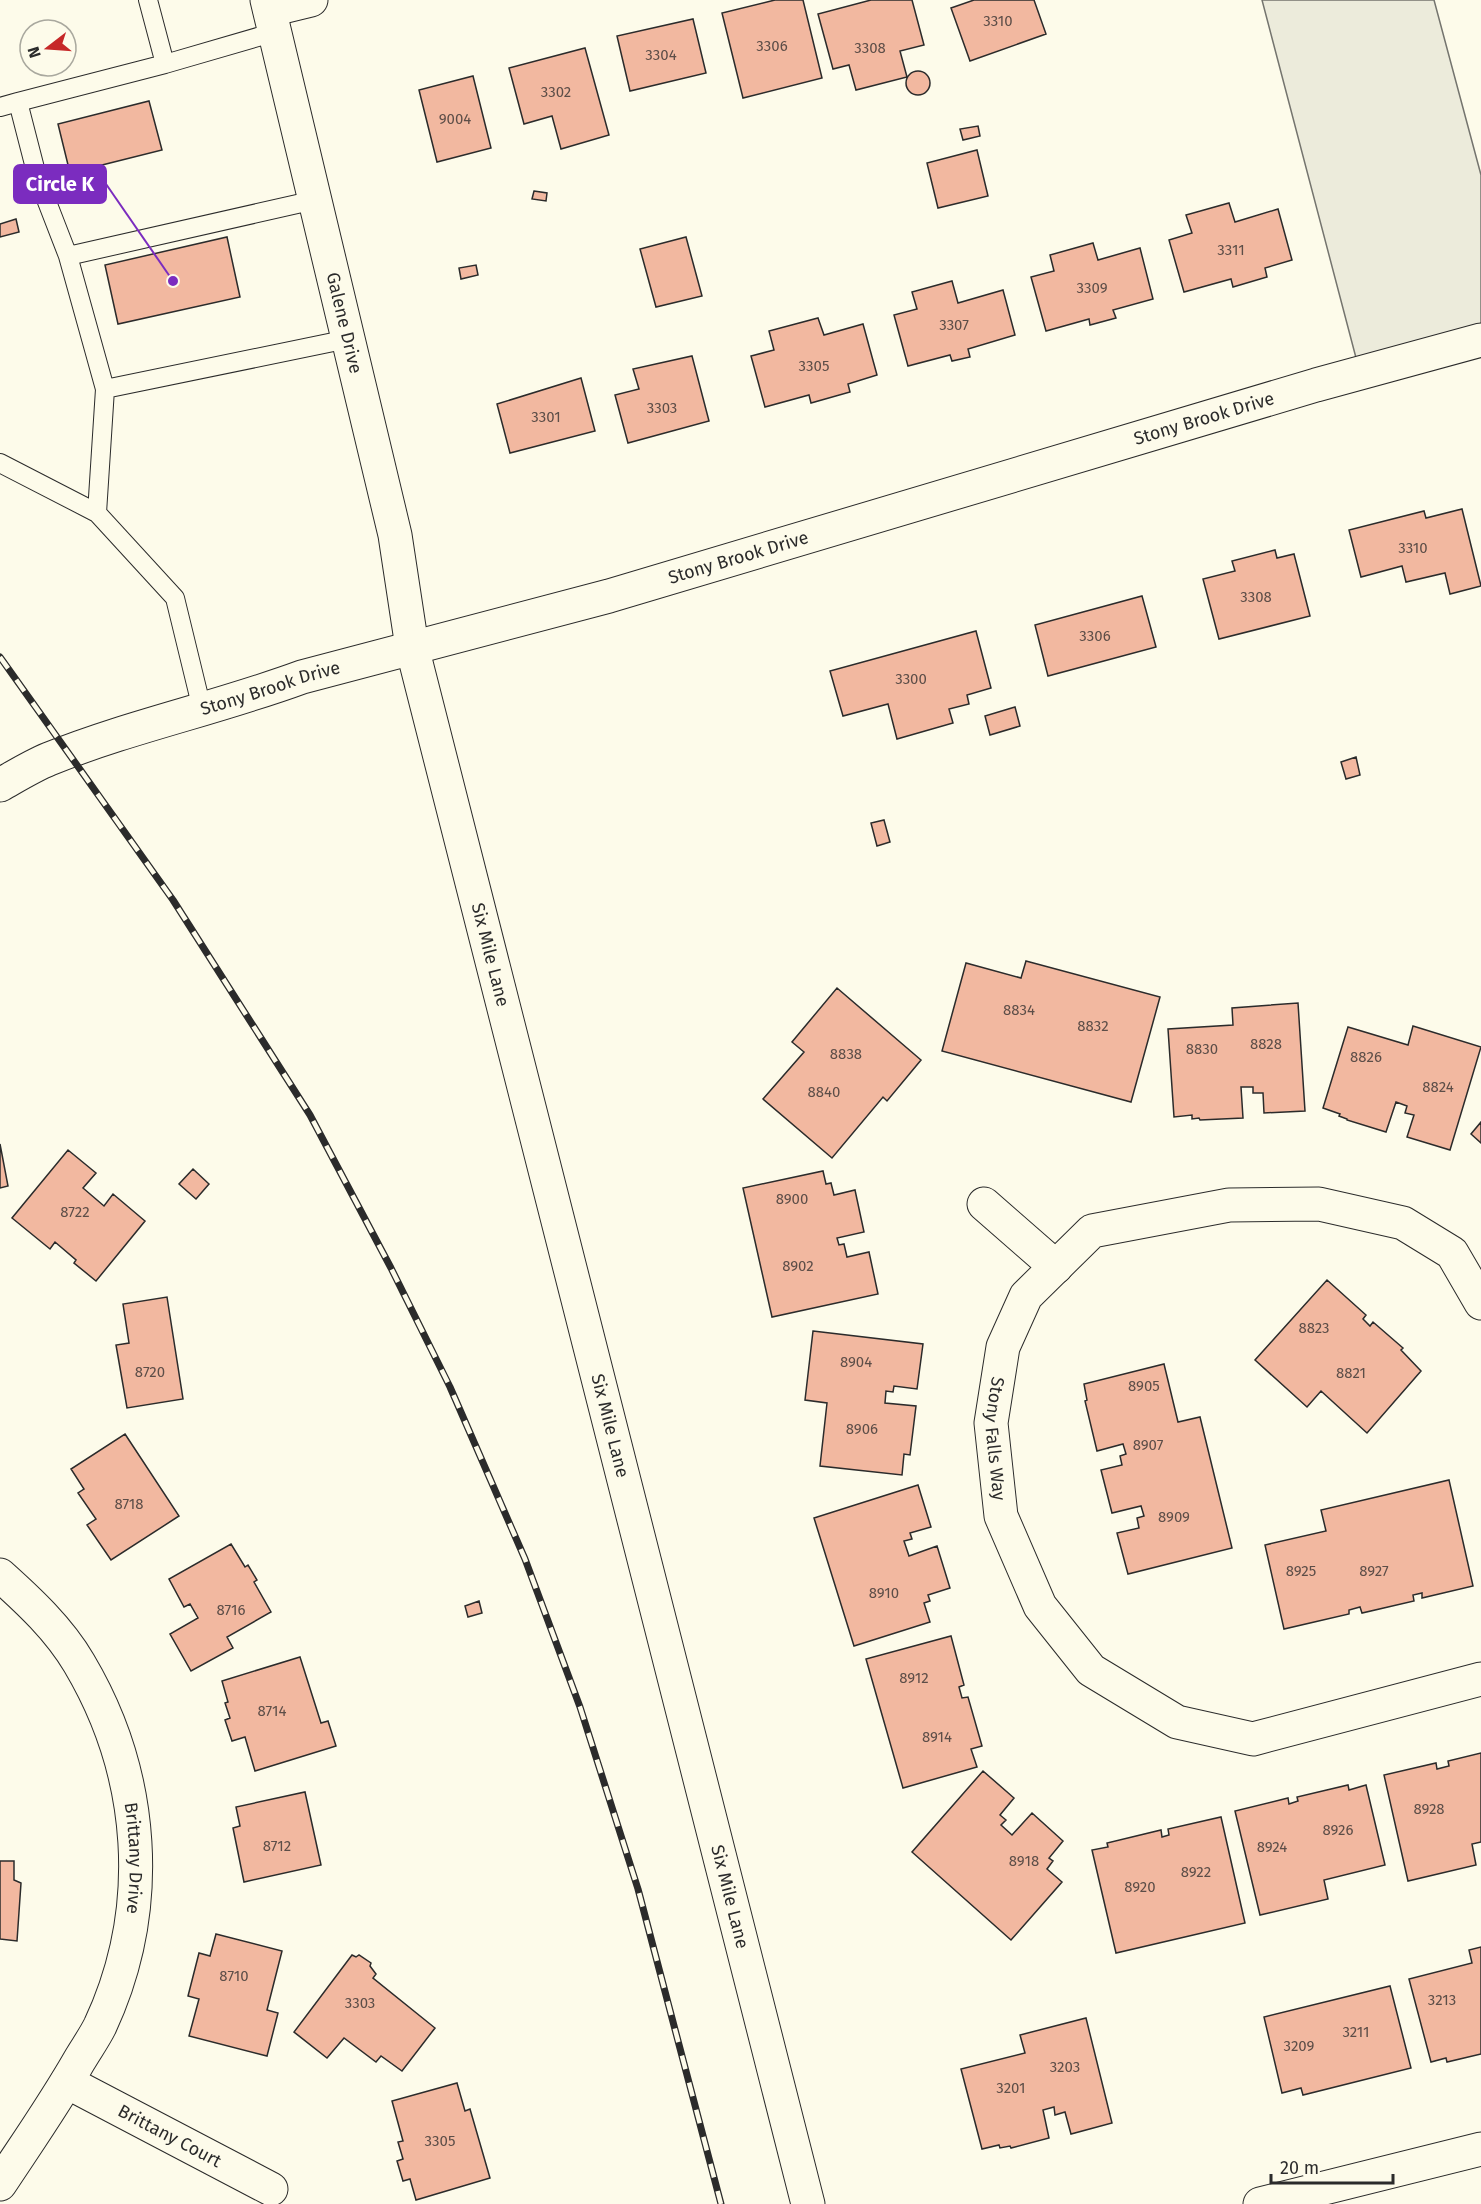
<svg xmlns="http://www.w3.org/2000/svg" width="1481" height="2204" viewBox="0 0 1481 2204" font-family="'Fira Sans',sans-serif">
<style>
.green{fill:#ecebdb;stroke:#74746e;stroke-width:1.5}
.building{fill:#f2b8a0;stroke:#2b2b2b;stroke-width:1.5}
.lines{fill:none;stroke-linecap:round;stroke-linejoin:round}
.service-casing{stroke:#2b2b2b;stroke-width:20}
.minor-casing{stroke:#2b2b2b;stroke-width:35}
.tertiary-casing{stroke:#2b2b2b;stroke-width:35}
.service{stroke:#fdfbea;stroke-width:18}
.minor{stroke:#fdfbea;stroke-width:33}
.tertiary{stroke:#fdfbea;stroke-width:33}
.rail-casing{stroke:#2b2b2b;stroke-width:7}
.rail{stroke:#fdfbea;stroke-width:4.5;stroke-dasharray:14;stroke-linecap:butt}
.labels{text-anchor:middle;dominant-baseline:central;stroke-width:4.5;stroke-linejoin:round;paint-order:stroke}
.number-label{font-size:15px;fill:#5d4e48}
.street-label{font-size:18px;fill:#2b2b2b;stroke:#fdfbea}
.leader{fill:none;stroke:#7b2cbf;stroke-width:2}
.callout-dot{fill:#7b2cbf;stroke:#fdfbea;stroke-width:2}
.callout{fill:#7b2cbf;stroke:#7b2cbf;stroke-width:2}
.callout-label{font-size:20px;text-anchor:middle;font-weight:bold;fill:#fff}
</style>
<rect width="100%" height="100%" fill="#fdfbea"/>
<path class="green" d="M1262 0H1434L1481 175V340L1360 373Z"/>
<path class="building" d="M775 0H803L822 78 743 98 722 13Z
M871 0H912L924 45 900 51 907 77 856 90 849 65 833 69 818 14Z
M974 0H1034L1046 34 970 61 951 8Z
M693 19 706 73 630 91 617 36Z
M585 48 609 135 561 149 552 116 524 124 509 68Z
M906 83a12 12 0 1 1 24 0a12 12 0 1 1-24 0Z
M473 76 491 148 437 162 419 90Z
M149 101 162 150 70 173 58 124Z
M978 126 980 136 963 140 960 129Z
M977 150 988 196 938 208 927 163Z
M534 191 547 193 546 201 532 199Z
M1229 203 1235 222 1278 209 1292 260 1265 268 1267 277 1233 287 1231 279 1184 292 1169 240 1192 233 1186 215Z
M16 219 19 232 0 237V224Z
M227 237 240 297 118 324 105 265Z
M686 237 702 296 656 307 640 249Z
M1093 243 1098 260 1140 248 1153 299 1113 310 1116 318 1090 325 1089 319 1046 331 1031 277 1054 271 1050 255Z
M476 265 478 275 461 279 459 268Z
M952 281 958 303 1003 290 1015 335 968 349 970 357 952 361 950 355 908 366 894 315 917 309 912 292Z
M818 318 824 335 863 324 877 375 848 384 850 392 811 403 809 395 765 407 751 356 774 350 769 331Z
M692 356 709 421 628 443 615 395 639 389 633 369Z
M581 378 595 431 510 453 497 404Z
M1462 509 1481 586 1450 594 1445 573 1406 582 1402 566 1361 577 1349 530 1424 511 1426 518Z
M1275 550 1277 558 1294 554 1310 616 1219 639 1203 579 1235 571 1232 561Z
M1142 596 1156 647 1048 676 1035 625Z
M976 631 991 688 967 695 969 704 949 709 953 723 897 739 888 704 843 716 830 671Z
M1015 707 1020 726 990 735 985 716Z
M1356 757 1360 775 1346 779 1341 762Z
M884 820 890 842 877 846 871 823Z
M1026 961 1160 997 1131 1102 942 1051 966 963 1021 978Z
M837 988 921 1060 887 1101 883 1097 832 1158 763 1099 804 1052 792 1042Z
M1298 1003 1305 1111 1264 1113 1263 1093H1253V1087H1241L1243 1118 1200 1120 1199 1118 1192 1119V1115L1174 1117 1168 1029 1233 1025 1232 1008Z
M1413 1026 1481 1047 1450 1150 1407 1137 1414 1115 1405 1113 1407 1106 1396 1102 1386 1132 1347 1120V1119L1339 1116 1340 1114 1323 1108 1348 1027 1408 1045Z
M1481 1122V1143L1471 1134Z
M0 1144 8 1186 0 1188Z
M68 1150 96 1173 83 1188 104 1206 113 1194 145 1221 96 1281 74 1263 76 1260 55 1242 50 1249 12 1218Z
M193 1169 209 1184 196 1199 179 1184Z
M823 1171 826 1184 831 1183 834 1195 855 1190 864 1232 837 1238 839 1245 844 1244 847 1257 869 1252 878 1294 772 1317 743 1188Z
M1327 1280 1366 1315 1363 1319 1370 1326 1373 1322 1403 1348 1401 1350 1421 1371 1367 1433 1321 1391 1307 1407 1255 1360Z
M167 1297 183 1399 127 1408 116 1345 129 1343 123 1304Z
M813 1331 923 1344 917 1389 894 1386 893 1392 886 1391 885 1403 916 1406 910 1455 904 1454 902 1475 820 1466 827 1403 805 1400Z
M1164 1364 1178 1422 1200 1417 1232 1548 1128 1574 1117 1533 1139 1528 1137 1518 1144 1516 1141 1506 1112 1513 1101 1470 1122 1465 1120 1456 1126 1454 1123 1444 1097 1451 1085 1401 1087 1400 1084 1384Z
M125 1434 179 1516 111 1560 87 1525 96 1519 78 1493 84 1489 71 1469Z
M1449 1480 1473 1586 1422 1598V1593L1413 1595 1414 1601 1362 1613 1360 1607 1349 1610V1614L1284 1629 1265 1545 1326 1531 1321 1510Z
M918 1485 931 1527 910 1533 912 1539 904 1541 909 1556 937 1546 950 1588 928 1595 930 1601 924 1603 930 1622 854 1646 814 1518Z
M231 1544 245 1567 248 1565 257 1580 254 1582 271 1612 227 1637 233 1648 191 1671 170 1634 198 1618 190 1604 184 1607 169 1579Z
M479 1601 482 1613 468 1617 465 1606Z
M951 1636 964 1685 959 1687 962 1698 968 1697 982 1746 971 1749 977 1767 903 1788 866 1659Z
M300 1657 321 1723 328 1721 336 1746 255 1771 245 1737 232 1741 225 1720 230 1718 225 1703 228 1702 222 1681Z
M1481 1753V1842L1472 1844 1476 1865 1408 1881 1384 1775 1436 1763 1437 1769 1449 1766 1448 1761Z
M983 1771 1014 1798 1000 1815 1006 1820 1001 1825 1012 1835 1032 1813 1063 1841 1049 1858 1053 1861 1047 1869 1062 1882 1011 1940 912 1852Z
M1348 1785 1349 1790 1366 1785 1385 1865 1324 1880 1328 1899 1260 1915 1235 1811 1288 1798 1289 1804 1298 1801 1297 1797Z
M305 1792 321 1865 244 1882 233 1828 240 1826 236 1807Z
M1221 1817 1245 1923 1116 1953 1092 1850 1108 1847 1107 1843 1161 1830 1162 1837 1169 1835 1168 1829Z
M0 1861H14V1880L21 1883 17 1941 0 1939Z
M216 1934 282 1951 267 2010 278 2013 267 2056 189 2036 199 1999 188 1996 199 1953 210 1956Z
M1481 1947V2054L1447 2062 1446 2058 1431 2062 1409 1979 1472 1963 1469 1950Z
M352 1955 356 1957 359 1955 371 1963 370 1966 376 1974 373 1978 435 2028 402 2071 381 2056 376 2062 344 2038 327 2058 294 2032Z
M1390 1986 1411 2068 1303 2095 1301 2088 1282 2093 1264 2017Z
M1086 2018 1112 2123 1071 2134 1065 2112 1055 2115 1054 2107 1043 2110 1049 2138 1011 2148 1010 2146 1000 2148 999 2145 982 2149 961 2069 1025 2053 1020 2035Z
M457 2083 465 2111 470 2109 490 2178 416 2200 410 2179 403 2181 397 2161 403 2159 398 2142 403 2141 392 2101Z"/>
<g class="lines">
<g class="service-casing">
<path id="service" d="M148 0 165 64 275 32
M0 107 18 102
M315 200 68 256 105 389 348 339
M68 256 37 176 18 102 165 64
M0 463 97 513 175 598 202 709
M97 513 105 389"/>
</g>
<g class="minor-casing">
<g id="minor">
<path d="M270 10 311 0"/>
<path d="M984 1204 1056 1267"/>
<path id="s1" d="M1481 1303 1452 1253 1403 1223 1319 1204 1229 1205 1092 1231 1026 1296 1003 1347 991 1423 1001 1516 1040 1606 1091 1670 1177 1722 1253 1739 1481 1679"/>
<path id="s2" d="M0 1575C29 1601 59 1629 79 1663 145 1774 155 1908 100 2026 94 2038 86 2049 79 2061 55 2103 27 2143 0 2184"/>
<path id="s3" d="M67 2082 271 2189"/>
<path d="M1260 2204 1481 2149"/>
</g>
</g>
<g class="tertiary-casing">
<g id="tertiary">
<path id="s4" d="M267 0 395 535 412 647 808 2204"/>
<path id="s5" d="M0 785C16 776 32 766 49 759 131 726 218 708 302 677L609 596 1316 385 1481 340"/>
</g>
</g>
<use href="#service" class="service"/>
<use href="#minor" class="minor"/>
<use href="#tertiary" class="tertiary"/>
<g class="rail-casing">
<path id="rail" d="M0 657 173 900 310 1115 391 1268 450 1387 525 1559 580 1707 638 1889 721 2204"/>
</g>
<use href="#rail" class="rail"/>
</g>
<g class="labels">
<g class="number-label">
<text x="998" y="21">3310</text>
<text x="772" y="46">3306</text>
<text x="870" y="48">3308</text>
<text x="661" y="55">3304</text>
<text x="556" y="92">3302</text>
<text x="455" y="119">9004</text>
<text x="1231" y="250">3311</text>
<text x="1092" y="288">3309</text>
<text x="954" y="325">3307</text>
<text x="814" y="366">3305</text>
<text x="662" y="408">3303</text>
<text x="546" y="417">3301</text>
<text x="1413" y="548">3310</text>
<text x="1256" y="597">3308</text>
<text x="1095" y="636">3306</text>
<text x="911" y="679">3300</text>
<text x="1019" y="1010">8834</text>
<text x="1093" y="1026">8832</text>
<text x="1266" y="1044">8828</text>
<text x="1202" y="1049">8830</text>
<text x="846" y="1054">8838</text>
<text x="1366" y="1057">8826</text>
<text x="1438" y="1087">8824</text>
<text x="824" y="1092">8840</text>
<text x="792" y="1199">8900</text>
<text x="75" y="1212">8722</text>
<text x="798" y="1266">8902</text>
<text x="1314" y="1328">8823</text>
<text x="856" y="1362">8904</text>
<text x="150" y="1372">8720</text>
<text x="1351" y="1373">8821</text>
<text x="1144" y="1386">8905</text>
<text x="862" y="1429">8906</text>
<text x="1148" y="1445">8907</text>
<text x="129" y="1504">8718</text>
<text x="1174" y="1517">8909</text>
<text x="1301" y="1571">8925</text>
<text x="1374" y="1571">8927</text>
<text x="884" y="1593">8910</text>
<text x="231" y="1610">8716</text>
<text x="914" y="1678">8912</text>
<text x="272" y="1711">8714</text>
<text x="937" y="1737">8914</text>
<text x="1429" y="1809">8928</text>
<text x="1338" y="1830">8926</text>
<text x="277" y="1846">8712</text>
<text x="1272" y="1847">8924</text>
<text x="1024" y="1861">8918</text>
<text x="1196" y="1872">8922</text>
<text x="1140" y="1887">8920</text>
<text x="234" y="1976">8710</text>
<text x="1442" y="2000">3213</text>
<text x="360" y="2003">3303</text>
<text x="1356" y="2032">3211</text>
<text x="1299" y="2046">3209</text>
<text x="1065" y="2067">3203</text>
<text x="1011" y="2088">3201</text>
<text x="440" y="2141">3305</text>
</g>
<g class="street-label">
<text stroke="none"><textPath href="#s4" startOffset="332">Galene Drive</textPath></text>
<text stroke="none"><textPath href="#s5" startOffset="1260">Stony Brook Drive</textPath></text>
<text stroke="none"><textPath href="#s5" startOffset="774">Stony Brook Drive</textPath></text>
<text stroke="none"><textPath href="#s5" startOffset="288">Stony Brook Drive</textPath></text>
<text stroke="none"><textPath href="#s4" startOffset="981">Six Mile Lane</textPath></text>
<text stroke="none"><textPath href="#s4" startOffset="1467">Six Mile Lane</textPath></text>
<text stroke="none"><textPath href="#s1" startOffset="672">Stony Falls Way</textPath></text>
<text stroke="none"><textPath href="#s2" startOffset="324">Brittany Drive</textPath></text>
<text stroke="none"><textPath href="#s4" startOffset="1953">Six Mile Lane</textPath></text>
<text stroke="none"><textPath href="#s3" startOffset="116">Brittany Court</textPath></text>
</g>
</g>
<path class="leader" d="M173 281L106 184"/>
<circle class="callout-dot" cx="173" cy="281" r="6"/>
<rect class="callout" x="14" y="165" width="92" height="38" rx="6"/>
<g class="callout-label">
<text x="60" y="191">Circle K</text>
</g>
<g transform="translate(48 48) rotate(253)"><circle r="28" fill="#fdfbea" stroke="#a9a89e" stroke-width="1.5"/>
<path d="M0-4.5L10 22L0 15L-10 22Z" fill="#c62828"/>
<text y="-9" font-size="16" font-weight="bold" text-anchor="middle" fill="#2b2b2b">N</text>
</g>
<path d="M1271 2174v9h122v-9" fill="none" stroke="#2b2b2b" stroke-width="3"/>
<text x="1280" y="2174" font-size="18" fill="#2b2b2b" stroke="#fdfbea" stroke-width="4.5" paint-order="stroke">20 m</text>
</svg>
